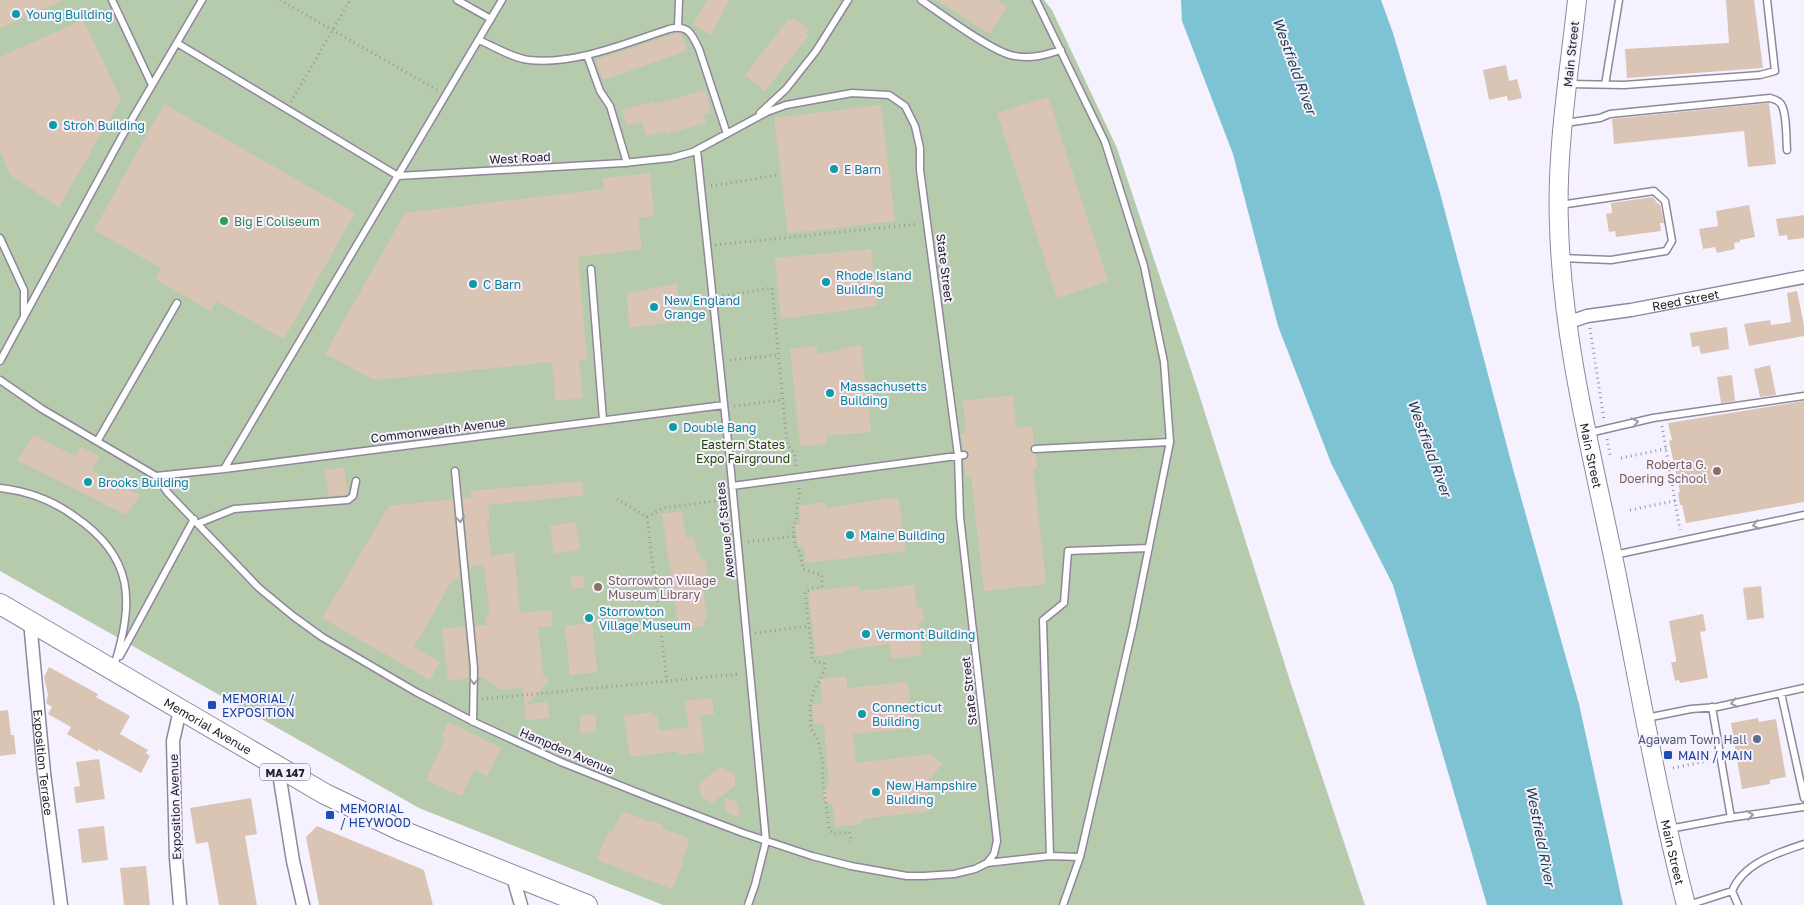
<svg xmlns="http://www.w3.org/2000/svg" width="1804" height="905" viewBox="0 0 1804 905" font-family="'Golos Text',sans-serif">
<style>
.green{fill:#b6cbac}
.water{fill:#7dc3d4}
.building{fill:#dac5b5}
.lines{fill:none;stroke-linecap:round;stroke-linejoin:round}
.lane-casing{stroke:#8f879c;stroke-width:9}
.street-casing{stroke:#8f879c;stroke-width:15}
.secondary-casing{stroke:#8f879c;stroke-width:20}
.primary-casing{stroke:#8f879c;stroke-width:22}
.path{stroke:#9995a1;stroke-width:3;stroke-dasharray:1 4;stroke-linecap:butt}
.lane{stroke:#fff;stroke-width:6}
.street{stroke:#fff;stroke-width:12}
.secondary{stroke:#fff;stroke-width:18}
.primary{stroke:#fff;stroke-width:20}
.oneway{stroke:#9c9b9f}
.culture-dot{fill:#0f9aa8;stroke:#f6f1ff;stroke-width:2}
.leisure-dot{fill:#2e9e5b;stroke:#f6f1ff;stroke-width:2}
.education-dot{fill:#8d6e63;stroke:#f6f1ff;stroke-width:2}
.transit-dot{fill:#1a4fb4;stroke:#f6f1ff;stroke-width:2}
.service-dot{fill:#5c6f8a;stroke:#f6f1ff;stroke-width:2}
.labels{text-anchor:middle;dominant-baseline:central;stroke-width:4;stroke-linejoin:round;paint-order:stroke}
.shield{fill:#f6f1ff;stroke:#635f69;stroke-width:1}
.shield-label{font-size:11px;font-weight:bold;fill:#242129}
.culture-label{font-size:12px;fill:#0d838f;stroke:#f6f1ff;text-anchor:start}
.street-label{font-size:12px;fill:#242129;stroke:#f6f1ff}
.leisure-label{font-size:12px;fill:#27864d;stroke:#f6f1ff;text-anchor:start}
.park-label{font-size:12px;fill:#214600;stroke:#f6f1ff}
.education-label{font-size:12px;fill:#785e54;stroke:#f6f1ff;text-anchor:end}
.transit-label{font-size:12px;fill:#164399;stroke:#f6f1ff;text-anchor:start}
.service-label{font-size:12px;fill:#4e5e75;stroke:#f6f1ff;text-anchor:end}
.water-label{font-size:14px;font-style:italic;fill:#1c3e46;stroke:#f6f1ff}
</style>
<rect width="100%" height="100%" fill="#f6f1ff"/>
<path class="green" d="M0 0H1044L1052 10 1117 148 1197 388 1291 684 1365 905H663L419 808 0 571Z"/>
<path class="water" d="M1181 0H1381L1393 33 1440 193 1513 469 1579 704 1623 905H1487L1393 585 1331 463 1278 326 1233 154 1182 21Z"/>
<path class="building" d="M0 0H64L0 28Z
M707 0H729L711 35 693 25Z
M936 0H997L1007 7 990 34Z
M1726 0H1754L1763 68 1627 78 1625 49 1729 43Z
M794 18 809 30 806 33 809 35 765 91 745 75 789 19 792 21Z
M83 20 121 99 59 207 10 175 0 151V57Z
M678 33H681L687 51 603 80 596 60Z
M1506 65 1509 81 1517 79 1522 98 1508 101 1507 96 1489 100 1483 70Z
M705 90 711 112 703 114 706 123 666 134 665 131 646 136 642 122 627 126 622 110 653 101 654 104Z
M1048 97 1108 281 1057 298 997 113Z
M1769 103 1776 164 1748 167 1744 131 1614 144 1612 119Z
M164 104 355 213 284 339 216 301 211 311 155 279 161 268 94 230Z
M881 105 895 221 788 233 774 118Z
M650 173 654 216 638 218 642 249 578 257 587 359 579 360 583 398 556 401 552 362 375 380 325 354 405 213 604 189 603 178Z
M1653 197 1657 203 1660 204 1664 223H1660L1661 231 1616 237 1615 231 1609 232 1606 214 1612 213 1611 203Z
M1749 205 1755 237 1740 240V242L1734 243 1735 249 1717 253 1715 247 1703 249 1699 229 1718 226 1716 211Z
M1804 215V238L1788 240 1787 235 1779 236 1776 219Z
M871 249 877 306 781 319 775 258Z
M677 284 681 321 629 328 627 293Z
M1797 291 1804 325V336L1749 346 1744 324 1770 320 1771 325 1791 322 1787 293Z
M1727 327 1729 349 1701 354 1699 346 1692 347 1690 333Z
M861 345 871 432 827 436V444L800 446 790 349 816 346 818 354Z
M1770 365 1776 395 1760 397 1754 369Z
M1732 375 1735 401 1721 403 1717 377Z
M1013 395 1016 428 1032 426 1034 444 1031 446 1030 450 1032 453 1036 454 1037 469H1033L1046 584 984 591 971 476 966 477 964 460 967 459 969 455 968 452 963 450 961 434 966 433 963 401Z
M1804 401V502L1686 523 1682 505H1680L1678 493 1680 492 1669 441 1672 440 1668 423Z
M34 435 75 456 81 447 100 457 91 470 140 495 126 515 17 460Z
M344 467 348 494 329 496 325 470Z
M582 481 583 495 488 505 490 521H487L491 556 514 553 520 613 552 610V626L538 627 543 675 549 681 527 704 548 702 549 718 526 720 523 688 501 690 483 677H479L475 626 487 625 486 616 490 615 484 565 469 567 463 498H471V491Z
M898 497 906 551 806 563 804 546 798 547 795 525 801 524 799 506 825 502 826 508Z
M453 499 460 578 451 582 414 647 440 662 430 680 322 618 389 506Z
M682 511 686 538 694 536 697 552H699L700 559H705L709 587H703L707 620H704L705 626 679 630 662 514Z
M576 522 580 550 554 554 550 526Z
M583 575 585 587 572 589 570 577Z
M914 585 917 608 922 607 924 622 918 623 922 655 891 659 889 644 843 650V653L816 656 808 591 859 586 860 591Z
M1761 586 1764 618 1747 620 1743 588Z
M1703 614 1706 631 1700 632 1708 678 1680 683 1679 680 1675 681 1671 662H1676V659L1669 621Z
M592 623 597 672 570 675 565 626Z
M465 626 469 678 448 681 442 629Z
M49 667 98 694 96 697 130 716 120 734 148 750 146 753 150 756 141 773 98 749V752L67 734 71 727 48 714 52 707 46 703 48 695 44 677Z
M846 677 847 688 908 682 912 728 853 734 856 763 930 754 942 764 927 783 930 811 861 819 862 824 835 827 833 805 826 802 823 796 824 790 829 784 824 723 814 724 812 704 823 703 820 679Z
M712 698 714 714 700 716 705 752 679 755 678 751 630 757 624 716 651 712 652 716 657 715 659 731 689 727 685 701Z
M8 710 11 735H14L16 754 0 756V711Z
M580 715H596V732L580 733Z
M1758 718 1759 722 1776 719 1786 777 1770 780V784L1742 789 1731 723Z
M448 722 501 748 487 776 474 770 461 796 426 780 445 738 442 736Z
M99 759 105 799 76 803 74 787 80 786 76 762Z
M721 767 735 775V786L712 803 701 797 699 783Z
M725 797 737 802 740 818 725 811Z
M251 798 257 834 245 836 257 905H219L208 842 196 844 190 808Z
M622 811 650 822 651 820 663 825 662 828 690 839 682 859 684 860 672 889 597 860 609 830 613 832Z
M104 826 108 860 82 863 78 829Z
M317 826 424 870 433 905H319L306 837Z
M146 866 150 905H124L120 868Z"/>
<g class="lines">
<g class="lane-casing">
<path id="lane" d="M112 0 152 85
M457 0 491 19
M921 0C940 13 995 54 1015 56 1032 59 1045 55 1061 50
M1036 0 1105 142 1144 266 1164 362 1170 442 1133 626 1080 857 1063 905
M678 27 679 0
M479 40C495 47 512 58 529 60 575 65 626 43 669 29 688 24 692 34 699 49L727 134
M177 43 398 176 623 163 671 158 693 152 767 112 786 105 852 93 889 95 905 106 915 126 920 148V170L958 455 960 517 997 841 994 854 987 863
M587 55 600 91 610 106 627 163
M1569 84 1624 85 1760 75 1775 71 1767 0
M1605 85 1619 0
M760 113 786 89 816 51 848 0
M1565 123 1600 118 1610 114 1770 98C1774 99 1778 100 1781 104 1787 113 1786 138 1787 150
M697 150 729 451 766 841 755 885 748 905
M1560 205 1654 191 1665 201 1672 241 1666 251 1611 260 1561 258
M0 238 24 290V315
M591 269 603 420
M0 361 121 138 202 0
M0 380 42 409 156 476 168 493 259 588 293 616 322 637 416 692 476 723 561 762 654 799 743 833 812 856 851 866 907 876H924L954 874 975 869 987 863 1050 856 1080 857
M1589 433 1653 418 1804 396
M98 440 177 303
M1035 449 1170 442
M224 469 502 0
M455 471 474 668 473 722
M156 476 224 469 724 405
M732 486 964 455
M0 488C27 491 52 500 74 516 135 557 134 602 114 666
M199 523 234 509 348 500 353 496 356 481
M1614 555 1804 515
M120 656 194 519
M1781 693 1804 798
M1712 707 1731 818
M1646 718 1691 709 1717 707 1804 688
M1669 829 1728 818 1804 807
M1050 856 1043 620 1064 603 1068 551 1149 548
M1688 905 1732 891
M1738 905 1732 891C1744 863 1777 853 1804 844"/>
</g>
<g class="street-casing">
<g id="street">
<path id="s1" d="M1567 323 1587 316 1631 310 1804 277"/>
<path id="s2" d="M30 621 44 773 61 905"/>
<path d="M278 767 293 861 303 905"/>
<path d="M512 874 521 905"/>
<path d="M180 905 176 858 173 741 180 710"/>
</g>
</g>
<g class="secondary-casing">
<g id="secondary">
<path id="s3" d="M1577 0C1569 75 1556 150 1559 225 1562 340 1592 454 1615 566 1638 679 1657 793 1686 905"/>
</g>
</g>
<g class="primary-casing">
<g id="primary">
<path id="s4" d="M0 604 325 794 400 830 587 905"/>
</g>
</g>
<path class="path" d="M280 0 437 90
M291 102 350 0
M711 186 778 175
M715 245 918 224
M723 296 772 288 787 444 794 453 797 469
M1590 328 1604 420
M730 360 779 355
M734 406 783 400
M1662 426 1680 530
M1607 439 1610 455
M738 450 787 444
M1621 458 1670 448
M799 488C800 500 798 499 797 509 796 517 798 520 793 526L795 546 800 552 803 569 822 575V587L813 588 805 592 813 661 824 663 825 670 814 691 810 706 811 728 818 741 823 763 822 772 829 830 834 834 849 832 851 839 849 842
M617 499 647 517 667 681
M1630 510 1679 500
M647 517 663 508 724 500
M748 542 794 536
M755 633 809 626
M482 699 740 674
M1673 768 1712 760"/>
<use href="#lane" class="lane"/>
<use href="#street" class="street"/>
<use href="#secondary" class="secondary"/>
<use href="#primary" class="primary"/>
</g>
<defs><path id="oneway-chevron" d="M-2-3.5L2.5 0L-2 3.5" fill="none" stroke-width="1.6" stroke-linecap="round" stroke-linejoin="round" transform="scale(1.25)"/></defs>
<g class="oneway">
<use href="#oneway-chevron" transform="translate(1635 422) rotate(-13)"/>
<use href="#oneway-chevron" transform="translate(460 519) rotate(84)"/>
<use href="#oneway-chevron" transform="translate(1756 525) rotate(168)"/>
<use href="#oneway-chevron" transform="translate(474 681) rotate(91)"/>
<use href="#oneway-chevron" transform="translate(1734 703) rotate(168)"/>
<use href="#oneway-chevron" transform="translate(1750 815) rotate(-8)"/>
</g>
<g class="culture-dot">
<circle cx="16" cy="14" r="5"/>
<circle cx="53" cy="125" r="5"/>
<circle cx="834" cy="169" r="5"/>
<circle cx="826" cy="282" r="5"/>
<circle cx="473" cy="284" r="5"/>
<circle cx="654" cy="307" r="5"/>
<circle cx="830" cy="393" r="5"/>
<circle cx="673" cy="427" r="5"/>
<circle cx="88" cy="482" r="5"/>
<circle cx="850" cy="535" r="5"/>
<circle cx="589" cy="618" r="5"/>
<circle cx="866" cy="634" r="5"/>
<circle cx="862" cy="714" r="5"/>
<circle cx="876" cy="792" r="5"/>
</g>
<circle class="leisure-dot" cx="224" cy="221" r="5"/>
<g class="education-dot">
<circle cx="1717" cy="471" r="5"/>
<circle cx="598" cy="587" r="5"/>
</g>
<g class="transit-dot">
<rect x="207" y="700" width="10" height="10" rx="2.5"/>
<rect x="1663" y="750" width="10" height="10" rx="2.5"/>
<rect x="325" y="810" width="10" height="10" rx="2.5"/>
</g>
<circle class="service-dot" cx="1757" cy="739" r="5"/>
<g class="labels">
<rect class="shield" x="260" y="763.5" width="50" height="17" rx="4"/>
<g class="shield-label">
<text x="285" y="772">MA 147</text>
</g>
<g class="culture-label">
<text x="26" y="14">Young Building</text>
<text x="63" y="125">Stroh Building</text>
<text x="844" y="169">E Barn</text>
<text x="836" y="275">Rhode Island<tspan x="836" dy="14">Building</tspan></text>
<text x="483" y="284">C Barn</text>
<text x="664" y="300">New England<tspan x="664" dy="14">Grange</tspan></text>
<text x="840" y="386">Massachusetts<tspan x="840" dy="14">Building</tspan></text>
<text x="683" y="427">Double Bang</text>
<text x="98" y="482">Brooks Building</text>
<text x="860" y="535">Maine Building</text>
<text x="599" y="611">Storrowton<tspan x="599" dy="14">Village Museum</tspan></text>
<text x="876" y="634">Vermont Building</text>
<text x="872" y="707">Connecticut<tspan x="872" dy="14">Building</tspan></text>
<text x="886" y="785">New Hampshire<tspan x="886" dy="14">Building</tspan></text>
</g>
<g class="street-label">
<text transform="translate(1571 54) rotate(-84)">Main Street</text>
<text transform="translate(520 158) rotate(-3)">West Road</text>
<text transform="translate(945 268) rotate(83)">State Street</text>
<text stroke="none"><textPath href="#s1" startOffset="121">Reed Street</textPath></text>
<text transform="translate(438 430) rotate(-7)">Commonwealth Avenue</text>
<text stroke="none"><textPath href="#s3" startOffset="459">Main Street</textPath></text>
<text transform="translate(725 530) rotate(-96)">Avenue of States</text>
<text transform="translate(969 691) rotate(-96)">State Street</text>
<text stroke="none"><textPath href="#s4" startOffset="241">Memorial Avenue</textPath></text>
<text transform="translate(567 751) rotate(23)">Hampden Avenue</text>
<text stroke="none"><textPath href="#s2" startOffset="142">Exposition Terrace</textPath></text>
<text transform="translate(175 807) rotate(-92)">Exposition Avenue</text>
<text stroke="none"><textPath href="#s3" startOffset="864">Main Street</textPath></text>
</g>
<g class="leisure-label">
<text x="234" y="221">Big E Coliseum</text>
</g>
<g class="park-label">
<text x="743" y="444">Eastern States<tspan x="743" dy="14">Expo Fairground</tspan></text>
</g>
<g class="education-label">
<text x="1707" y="464">Roberta G.<tspan x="1707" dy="14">Doering School</tspan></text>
<text x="608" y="580" text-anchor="start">Storrowton Village<tspan x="608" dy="14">Museum Library</tspan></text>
</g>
<g class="transit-label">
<text x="222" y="698">MEMORIAL /<tspan x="222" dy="14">EXPOSITION</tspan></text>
<text x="1678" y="755">MAIN / MAIN</text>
<text x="340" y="808">MEMORIAL<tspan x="340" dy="14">/ HEYWOOD</tspan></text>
</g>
<g class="service-label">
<text x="1747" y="739">Agawam Town Hall</text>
</g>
<g class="water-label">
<text transform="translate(1295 66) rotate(70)">Westfield River</text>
<text transform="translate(1430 448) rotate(70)">Westfield River</text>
<text transform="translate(1541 836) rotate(79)">Westfield River</text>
</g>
</g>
</svg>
